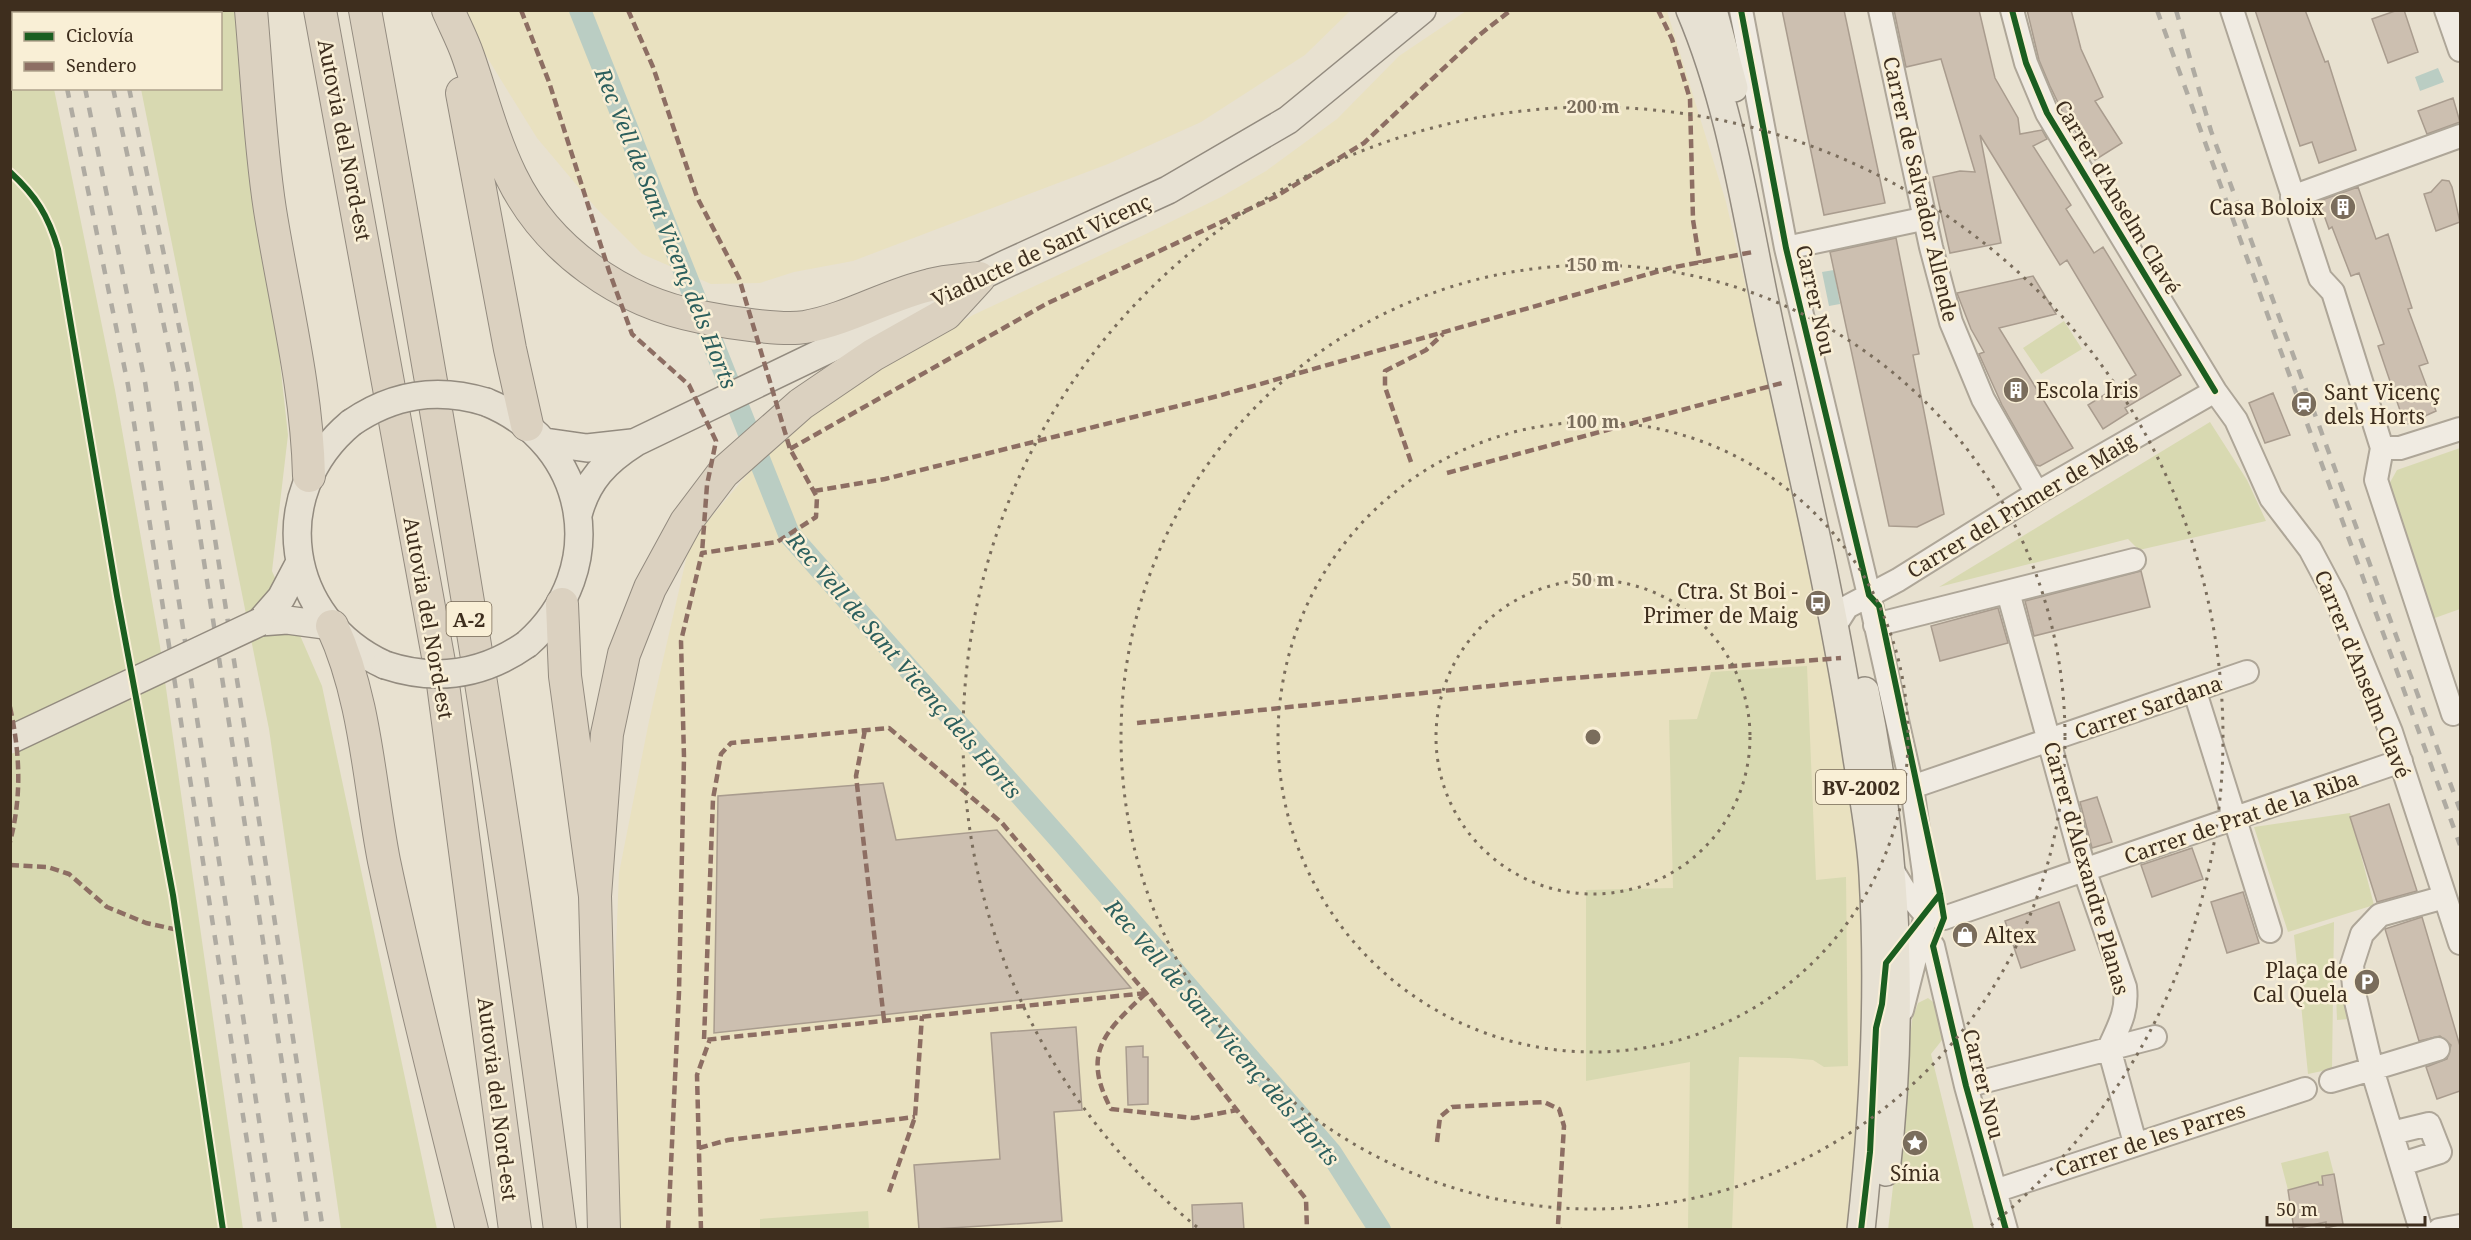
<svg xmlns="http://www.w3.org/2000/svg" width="2471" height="1240" viewBox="0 0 2471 1240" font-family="'Noto Serif',serif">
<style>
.farmland{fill:#e9e1c0}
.green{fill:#d8d9b1}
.water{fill:#bacdc3}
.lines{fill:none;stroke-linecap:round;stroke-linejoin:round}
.canal{stroke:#bacdc3;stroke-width:22}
.building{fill:#ccbfb0;stroke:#a99c8e;stroke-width:1.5}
.minor-casing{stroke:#aea698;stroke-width:26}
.major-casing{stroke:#938b7f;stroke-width:30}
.highway-casing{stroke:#938b7f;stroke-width:34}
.minor{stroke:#f0ebe2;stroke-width:22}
.major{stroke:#e7e1d3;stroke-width:27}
.highway{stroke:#dbd1c0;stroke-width:32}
.rail{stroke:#afaba2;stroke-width:4.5;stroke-dasharray:10 10;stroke-linecap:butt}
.major-bridge-casing{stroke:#938b7f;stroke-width:30;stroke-linecap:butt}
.major-bridge{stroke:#e7e1d3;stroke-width:27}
.quiet{stroke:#8d6e63;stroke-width:4.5;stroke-dasharray:9 4.5;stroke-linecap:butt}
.cycleway-casing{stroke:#f9efd6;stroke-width:10}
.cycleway{stroke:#1b5e20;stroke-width:6}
.ring{fill:none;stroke:#7a6d5c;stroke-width:3;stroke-dasharray:3 6}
.labels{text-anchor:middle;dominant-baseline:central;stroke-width:5;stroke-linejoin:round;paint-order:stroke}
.shield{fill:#f9efd6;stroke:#766855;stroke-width:1.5}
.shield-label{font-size:20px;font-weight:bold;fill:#3e2e1e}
.street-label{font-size:21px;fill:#3e2e1e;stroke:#f9efd6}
.poi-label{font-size:21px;fill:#3e2e1e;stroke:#f9efd6;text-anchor:end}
.water-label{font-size:22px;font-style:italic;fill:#2c5f5d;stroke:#f9efd6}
.centre{fill:#7a6d5c;stroke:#f9efd6;stroke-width:3}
.ring-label{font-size:18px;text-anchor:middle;font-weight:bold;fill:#7a6d5c;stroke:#f9efd6;stroke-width:5;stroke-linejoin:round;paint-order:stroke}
</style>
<rect width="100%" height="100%" fill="#e8e1d0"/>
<path class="farmland" d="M465 11H1350L1305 55 1201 122 1108 164 853 261 794 272 760 283 711 284 642 254 596 208 537 138 472 33Z
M1466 11H1667L1726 202 1823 613 1858 847 1861 904 1867 1058 1851 1229 619 1230 614 996 619 873 649 721 690 542 751 470 819 403 973 315 1148 233 1221 197 1266 171 1337 119 1399 56Z"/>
<path class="green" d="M10 11H38L39 13 14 14V88L54 89 115 390 160 646 243 1229H11Z
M125 11H241L288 435 272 571 322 686 437 1229H341L269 729 141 89 220 88V14H126Z
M2064 321 2082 349 2041 374 2023 348Z
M2210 422 2247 480 2266 521 2139 550 2128 539 1939 587Z
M2460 448V609L2432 619 2388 486 2397 470Z
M1807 666 1816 880 1846 877 1848 1066 1824 1067 1813 1060 1790 1058 1739 1057 1732 1229H1688L1690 1062 1586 1081V890L1673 888 1669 720 1697 719 1711 672Z
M2350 813 2374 905 2288 932 2254 827Z
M2334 922 2332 1069 2308 1074 2294 935Z
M2336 994H2346L2349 1019 2337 1020Z
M1928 998 1938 1006 1946 1035 1931 1054 1974 1229 1888 1230 1912 1020 1918 1003Z
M2328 1151 2336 1182 2319 1185 2318 1182 2288 1190 2281 1163Z
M868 1211 869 1229H760V1219Z"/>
<path class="water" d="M2438 68 2444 82 2420 91 2415 77Z
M1834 270 1840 304 1829 306 1822 272Z"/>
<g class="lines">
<path class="canal" d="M580 10 789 534 1064 844 1331 1153 1380 1230"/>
</g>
<path class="building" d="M1782 10H1844L1885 203 1824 215Z
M1894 10H1979L1995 78 2018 118 2020 134 2042 130 2047 139 2033 146 2071 205 2066 209 2094 253 2103 247 2181 375 2125 408 2128 413 2103 429 2088 405 2136 375 2067 260 2060 265 1980 135 2001 243 1950 253 1933 177 1960 171 1975 172 1941 59 1906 67Z
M2027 10H2071L2081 49 2103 97 2095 101 2122 143 2095 160 2064 115 2050 86 2039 60Z
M2255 10H2305L2325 62 2328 61 2356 150 2319 163 2312 142 2300 146Z
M2398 10H2404L2418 52 2388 63 2372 19Z
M2453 98 2460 122 2427 134 2418 111Z
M2442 180 2449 181 2452 187 2460 222 2436 231 2424 194 2431 192Z
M2358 187 2376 239 2388 234 2412 308 2408 309 2428 363 2419 366 2436 411 2405 425 2378 346 2384 344 2359 273 2351 276 2332 227 2329 229 2319 201Z
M1896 238 1919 354 1913 355 1944 514 1917 527 1889 526 1830 252Z
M2033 276 2056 314 1999 328 2073 448 2040 466 2036 465 2002 405 1979 354 1984 352 1971 329 1957 293Z
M2273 393 2290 435 2265 443 2249 403Z
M2141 571 2150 607 2034 636 2025 601Z
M1998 608 2008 643 1940 661 1931 626Z
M883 783 896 840 997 830 1131 988 714 1033 718 796Z
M2097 797 2112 842 2092 848 2080 802Z
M2389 804 2417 891 2377 902 2350 817Z
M2192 848 2203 879 2152 897 2141 865Z
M2243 892 2259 943 2227 953 2211 902Z
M2059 902 2075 950 2021 968 2005 921Z
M2422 917 2460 1046V1091L2437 1099 2426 1067 2447 1059 2451 1045 2440 1036 2419 1041 2385 929Z
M1076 1027 1082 1110 1054 1112 1062 1221 919 1230 914 1165 1000 1159 991 1033Z
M1143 1046V1057H1148V1104L1128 1105 1126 1047Z
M2334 1174 2343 1224 2326 1228V1222L2294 1229 2288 1190 2318 1182 2319 1185H2323L2322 1176Z
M1242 1203 1244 1230H1193L1192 1205Z"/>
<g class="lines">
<g class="minor-casing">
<path id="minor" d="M1741 10 1786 248 1869 595 1912 787 1924 873 1926 915 1902 1010
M1880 10 1931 247 1951 322 1983 399 2037 493
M2012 10 2026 63 2047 113 2215 391 2236 420 2271 498 2310 549 2335 596 2391 732 2460 943
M2232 10 2320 278 2333 292 2382 448 2376 480 2453 714
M2446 10 2460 50
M2292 197 2460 136
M1786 248 1927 218
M2382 448H2400L2460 429
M2008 592 2085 872 2125 987C2128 1011 2119 1026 2109 1048L2135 1143
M1875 625 2134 560
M1835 626 1847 607 1898 580 2037 493 2215 391
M2195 692 2270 931
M1912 787 2247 672
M1891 868 1905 891 1926 915 1944 918 2401 761
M1933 946 1966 1086 2006 1230
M2438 1049 2372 1069 2355 997 2352 965 2362 934 2380 915 2445 897
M2331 1081 2372 1069 2421 1230
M1966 1086 2155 1037
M2392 1133 2429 1124 2440 1152 2402 1164
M1995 1191 2305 1089
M2439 1230 2460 1226"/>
</g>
<g class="major-casing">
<path id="major" d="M1690 10C1734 113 1748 228 1772 336 1803 476 1836 616 1857 758 1863 796 1871 836 1873 875 1880 994 1874 1111 1861 1230
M1713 10 1734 88
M486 402C590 444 611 570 527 644
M351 423C266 494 285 619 385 665
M545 442 587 448 632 443
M578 515C587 480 606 461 636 442L1006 264 1168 190 1288 120 1422 10
M260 622 287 620 332 626
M260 622 281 598 300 562
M1865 691C1897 848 1905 1012 1886 1172"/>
</g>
<g class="highway-casing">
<path id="highway" d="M251 10C257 77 260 145 270 210 284 298 307 387 309 476
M320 10 443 684 515 1230
M365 10C439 415 508 822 560 1230
M448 10C455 26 463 41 468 56 482 96 492 137 511 176 547 250 621 302 701 317 726 322 781 331 805 327 849 319 887 295 930 285 945 281 963 280 979 278
M462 93 510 349 527 425
M562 604 565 676 595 896 604 1230
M332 626C366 699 369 784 384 861 410 985 442 1107 472 1230
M595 896 607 734 624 654 650 588 686 522 723 473 801 404 873 355 946 314 979 278"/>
</g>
<use href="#minor" class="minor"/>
<use href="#major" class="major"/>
<use href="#highway" class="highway"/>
<path class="rail" d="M51 10 52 14
M69 10V14
M97 10V14
M112 10 113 14
M2157 10 2460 845
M2176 10 2211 131 2460 810
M67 88 128 385 261 1230
M85 88 145 382 276 1230
M113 88 176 382 308 1230
M129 88 190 379 323 1230"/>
<g class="major-bridge-casing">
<path id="major-bridge" d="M351 423C393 394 437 387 486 402
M385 665C436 682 483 675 527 644
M10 740 260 622"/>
</g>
<use href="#major-bridge" class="major-bridge"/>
<path class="quiet" d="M521 10 549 82 609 271 632 334 689 385 716 441 707 485 702 553
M628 10 653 67 697 197 739 278 790 449 817 497 816 517 777 542 702 553 681 641 684 757 679 992 668 1230
M1658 10 1672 39 1690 99 1693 220 1700 263
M790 449 1046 304 1275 197 1364 143 1478 36 1511 10
M1411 462 1385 387V371L1426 350 1443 334
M1447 473 1782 383
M814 491 885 479 1218 396 1670 268 1753 252
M10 707C20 753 22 796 10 842
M1137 723 1547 680 1841 658
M865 730 856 776 884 1020
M10 865 48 867 69 874 107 907 146 923 178 930
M1146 993 704 1040 713 799 721 754 731 743 889 728 1002 823 1146 993 1306 1199 1307 1230
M1146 993C1105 1032 1081 1052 1111 1109L1194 1118 1237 1110
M1437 1142 1440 1117 1452 1107 1544 1102 1559 1109 1564 1126 1558 1225 1560 1230
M699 1148 728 1140 915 1117
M889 1192 915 1117 922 1016
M701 1230 697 1075 710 1039"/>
<g class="cycleway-casing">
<path id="cycleway" d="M1741 10 1786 248 1869 595 1879 606 1940 894 1944 918 1933 946 1966 1086 2006 1230
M2012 10 2026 63 2047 113 2215 391
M10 172C36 196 48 215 58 249L117 596 173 895 223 1230
M1861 1230 1870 1152 1876 1028 1882 1004 1886 963 1940 894"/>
</g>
<use href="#cycleway" class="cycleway"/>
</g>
<g class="ring">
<circle cx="1593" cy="737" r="157"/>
<circle cx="1593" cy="737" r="315"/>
<circle cx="1593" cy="737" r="472"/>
<path d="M1197 1227A630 630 0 1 1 1989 1227"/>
</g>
<defs>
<g id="building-disc" transform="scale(1.35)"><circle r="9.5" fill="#7a6d5c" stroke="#f9efd6"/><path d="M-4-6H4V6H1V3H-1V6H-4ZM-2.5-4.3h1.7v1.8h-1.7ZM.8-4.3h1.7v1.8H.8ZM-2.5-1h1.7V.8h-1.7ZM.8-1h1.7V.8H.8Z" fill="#fff"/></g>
<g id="station-disc" transform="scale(1.35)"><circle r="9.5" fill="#7a6d5c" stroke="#f9efd6"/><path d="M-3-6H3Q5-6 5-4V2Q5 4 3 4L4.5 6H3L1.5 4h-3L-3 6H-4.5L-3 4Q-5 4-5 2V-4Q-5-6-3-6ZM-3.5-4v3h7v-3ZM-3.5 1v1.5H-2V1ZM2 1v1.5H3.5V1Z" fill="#fff"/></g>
<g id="bus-disc" transform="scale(1.35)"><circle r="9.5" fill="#7a6d5c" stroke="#f9efd6"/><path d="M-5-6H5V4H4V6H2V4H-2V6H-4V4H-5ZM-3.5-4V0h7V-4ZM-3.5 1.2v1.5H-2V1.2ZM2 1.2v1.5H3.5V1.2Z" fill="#fff"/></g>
<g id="shop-disc" transform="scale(1.35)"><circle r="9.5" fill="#7a6d5c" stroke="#f9efd6"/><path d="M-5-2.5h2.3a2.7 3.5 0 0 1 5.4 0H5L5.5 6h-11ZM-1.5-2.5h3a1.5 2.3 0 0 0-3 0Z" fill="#fff"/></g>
<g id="parking-disc" transform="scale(1.35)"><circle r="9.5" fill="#7a6d5c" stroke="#f9efd6"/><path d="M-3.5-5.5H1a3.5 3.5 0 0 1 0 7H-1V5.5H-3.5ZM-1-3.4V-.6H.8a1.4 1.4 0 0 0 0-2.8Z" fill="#fff"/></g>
<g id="sight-disc" transform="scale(1.35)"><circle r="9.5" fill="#7a6d5c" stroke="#f9efd6"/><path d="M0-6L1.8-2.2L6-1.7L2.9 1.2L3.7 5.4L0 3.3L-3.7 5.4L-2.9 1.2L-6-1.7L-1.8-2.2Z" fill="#fff"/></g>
</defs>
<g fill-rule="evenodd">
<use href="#building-disc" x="2343" y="207"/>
<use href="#building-disc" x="2016" y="390"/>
<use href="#station-disc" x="2304" y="404"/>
<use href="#bus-disc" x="1818" y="603"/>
<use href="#shop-disc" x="1965" y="935"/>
<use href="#parking-disc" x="2367" y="982"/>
<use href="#sight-disc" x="1915" y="1143"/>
</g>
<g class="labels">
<g class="shield">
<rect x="446.5" y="602" width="45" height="34" rx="4.5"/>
<rect x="1816" y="770" width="90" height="34" rx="4.5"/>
</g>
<g class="shield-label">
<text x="469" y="619">A-2</text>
<text x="1861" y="787">BV-2002</text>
</g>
<g class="street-label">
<text transform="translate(345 140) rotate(79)">Autovia del Nord-est</text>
<text transform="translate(1921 189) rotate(77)">Carrer de Salvador Allende</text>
<text transform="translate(2118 197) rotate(59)">Carrer d'Anselm Clavé</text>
<text transform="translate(1041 250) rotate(-25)">Viaducte de Sant Vicenç</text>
<text transform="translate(1816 300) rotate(77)">Carrer Nou</text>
<text transform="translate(2021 505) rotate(-31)">Carrer del Primer de Maig</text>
<text transform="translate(429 618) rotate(80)">Autovia del Nord-est</text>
<text transform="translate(2363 674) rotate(68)">Carrer d'Anselm Clavé</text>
<text transform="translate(2148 707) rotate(-19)">Carrer Sardana</text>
<text transform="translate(2241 817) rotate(-19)">Carrer de Prat de la Riba</text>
<text transform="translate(2087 868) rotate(74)">Carrer d'Alexandre Planas</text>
<text transform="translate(1984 1084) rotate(76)">Carrer Nou</text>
<text transform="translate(498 1099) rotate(83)">Autovia del Nord-est</text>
<text transform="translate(2150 1139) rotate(-18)">Carrer de les Parres</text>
</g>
<g class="poi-label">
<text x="2324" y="207">Casa Boloix</text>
<text x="2036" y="390" text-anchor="start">Escola Iris</text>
<text x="2324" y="392" text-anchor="start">Sant Vicenç<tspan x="2324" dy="24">dels Horts</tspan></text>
<text x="1798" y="591">Ctra. St Boi -<tspan x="1798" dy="24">Primer de Maig</tspan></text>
<text x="1984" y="935" text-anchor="start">Altex</text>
<text x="2348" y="970">Plaça de<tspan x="2348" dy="24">Cal Quela</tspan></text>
<text x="1915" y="1173" text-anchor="middle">Sínia</text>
</g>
<g class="water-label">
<text transform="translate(667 228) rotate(68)">Rec Vell de Sant Vicenç dels Horts</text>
<text transform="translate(905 665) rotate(49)">Rec Vell de Sant Vicenç dels Horts</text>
<text transform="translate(1223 1032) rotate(49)">Rec Vell de Sant Vicenç dels Horts</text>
</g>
</g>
<circle cx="1593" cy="737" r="9" class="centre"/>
<g class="ring-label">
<text x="1593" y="113">200 m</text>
<text x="1593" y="271">150 m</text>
<text x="1593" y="428">100 m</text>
<text x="1593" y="586">50 m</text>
</g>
<rect width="2471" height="1240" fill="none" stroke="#3e2e1e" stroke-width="24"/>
<rect x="12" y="12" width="210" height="78" fill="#f9efd6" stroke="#aea28c" stroke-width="1.5"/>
<rect x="24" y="32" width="30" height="9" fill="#1b5e20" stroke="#aea28c" stroke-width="1.5"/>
<text x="66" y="42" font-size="18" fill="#3e2e1e">Ciclovía</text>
<rect x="24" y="62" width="30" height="9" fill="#8d6e63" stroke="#aea28c" stroke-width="1.5"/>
<text x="66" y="72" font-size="18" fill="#3e2e1e">Sendero</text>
<path d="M2267 1216v9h158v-9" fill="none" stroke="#3e2e1e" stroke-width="3"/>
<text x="2276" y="1216" font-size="18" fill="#3e2e1e" stroke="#f9efd6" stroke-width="4.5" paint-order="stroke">50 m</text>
</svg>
